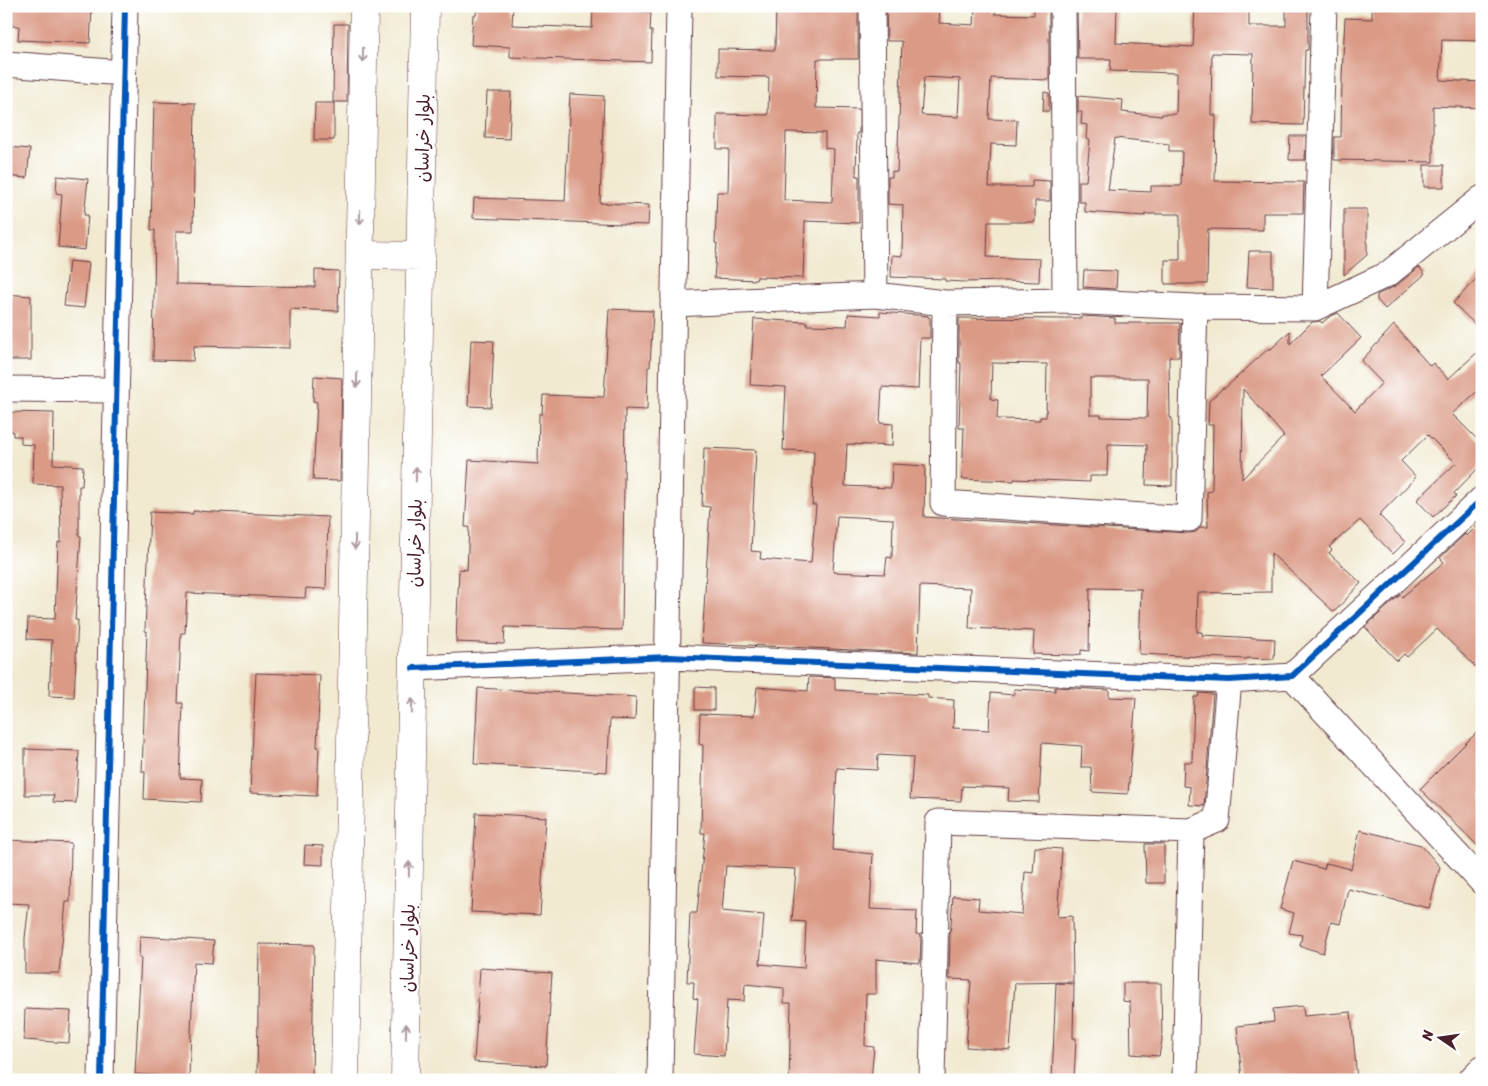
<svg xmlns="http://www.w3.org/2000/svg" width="1488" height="1086" viewBox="0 0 1488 1086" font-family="Sriracha,'Playpen Sans Arabic',sans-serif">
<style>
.building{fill:#da9a85;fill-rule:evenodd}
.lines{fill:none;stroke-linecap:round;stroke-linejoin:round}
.minor-casing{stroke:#633d44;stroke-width:27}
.major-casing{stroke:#633d44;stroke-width:29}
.minor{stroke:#fff;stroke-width:25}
.major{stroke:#fff;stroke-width:28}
.cycleway-casing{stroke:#fff;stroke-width:9}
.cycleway{stroke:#0057b8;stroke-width:6}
.oneway{stroke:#ae9aa0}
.labels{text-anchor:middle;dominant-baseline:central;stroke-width:4;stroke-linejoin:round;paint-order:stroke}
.street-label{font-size:18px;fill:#4a1f2b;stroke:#fff}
</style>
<rect width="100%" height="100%" fill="#fff"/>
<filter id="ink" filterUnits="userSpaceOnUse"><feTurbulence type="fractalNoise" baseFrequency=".02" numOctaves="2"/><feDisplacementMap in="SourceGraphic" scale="10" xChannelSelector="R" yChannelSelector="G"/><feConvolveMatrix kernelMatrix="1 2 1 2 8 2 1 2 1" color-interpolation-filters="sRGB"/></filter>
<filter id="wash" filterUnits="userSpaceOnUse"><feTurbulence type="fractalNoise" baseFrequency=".0096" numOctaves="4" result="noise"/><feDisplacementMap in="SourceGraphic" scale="20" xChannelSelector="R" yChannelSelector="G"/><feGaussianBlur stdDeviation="1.12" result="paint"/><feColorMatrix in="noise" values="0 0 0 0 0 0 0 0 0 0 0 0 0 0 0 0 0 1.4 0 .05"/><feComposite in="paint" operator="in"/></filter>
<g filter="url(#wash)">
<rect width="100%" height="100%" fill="#f1ead1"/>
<g id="blocks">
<path class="building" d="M6 6 92 8 90 43 18 40 19 26H6Z
M477 6H513L512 25 592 28 593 9 651 12 650 31H652L651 62 510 57V47L471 45 473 15H476Z
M776 6H858V59H817L816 108 859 109V133H857L856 176H859V223L805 221 803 278 757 277 756 280 714 278 717 243H715L717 192H728L729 149H717V114L768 115 769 77 718 76V49L775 50ZM786 132 825 133V148L834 149 832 202 784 200Z
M886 6H940L939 23 974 25 975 6H996L995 14 1034 15V6H1049V80L991 78 989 119 1017 120 1016 145 991 144 989 187H1032V180L1050 181V201H1035V222H988L987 257 1040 259 1039 282 1004 281 965 282 945 281V279L891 277 892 255 902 256 903 205 888 204V177H892V171L897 172 902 41H887ZM924 77 960 79 958 117 921 115Z
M1077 6H1117L1116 43 1193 47 1195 6H1249V26H1286V6H1308V50H1305L1303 125 1252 124 1253 54 1212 53 1211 115H1216L1215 181 1304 182 1303 213H1263V230L1208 229 1207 284H1165V260H1180V214H1146L1145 216 1085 212V202H1079V181H1086L1090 140 1086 139 1087 125 1081 124 1082 112H1078V96L1123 100 1122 112 1162 116V114H1176L1177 73 1110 71 1111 59H1078ZM1115 138 1169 144V151H1182L1181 186H1151V192L1108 190Z
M1372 6H1482V41L1442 40 1440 80 1482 82V108L1433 106V162L1334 160V137H1341L1342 76 1345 18 1372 19Z
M334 24H348L347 102H333Z
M487 92H511L509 139 485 138Z
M1044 92 1049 93V111H1043Z
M570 94 604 96 600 203 649 205 648 225 473 218 474 198 565 201Z
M154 102 195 103 193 231H176V284L315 287V270L339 271 338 311 290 309V348L194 346 193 361 153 360 155 230H151Z
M315 103H334V140H314Z
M1290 136H1306L1305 160H1289Z
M9 147 30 149 27 178 6 176Z
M1424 165H1444V187H1424Z
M57 176 88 179 84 215H88L85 250 58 247 62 194 56 193Z
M1344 209H1367V255L1344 275Z
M1249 251H1273V288L1247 287Z
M69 261 89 263 84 308 64 306Z
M1419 267 1425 274 1385 309 1377 300V295L1397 285Z
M1084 270 1117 271 1116 289 1083 287Z
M1482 273V331L1453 303Z
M6 294 31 296V360H6Z
M609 309 653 311 650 367H648L647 410 625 409 622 630 505 627 504 644 456 642 459 569 467 570 469 527H465L469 460 538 464 539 414H542L543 395 604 397Z
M880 312 928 316V317L930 318V338H920L918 389 882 387 880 423 893 424 892 446 847 444 845 486 891 488 892 464 925 466 924 517 1188 533 1196 532 1201 527H1208L1207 492 1212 491 1213 425H1208L1209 401 1223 388H1225L1269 348 1270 350 1290 331V344L1312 322 1320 321 1322 323 1329 317 1338 313 1361 338 1321 376 1355 411 1382 383 1361 361 1394 325 1430 366 1433 363 1448 379 1482 348V387L1452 414 1482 444V464L1454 493 1456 496 1433 517 1417 500 1456 463 1428 435 1401 461 1416 477 1379 515 1405 542 1393 554 1360 520 1329 547 1332 550 1329 553 1361 583 1334 612 1271 553V592L1198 593 1197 632H1202V635L1275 639 1274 659 1247 658V659L1139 654 1141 589 1090 588 1089 651 1081 650V654L1074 655 1033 654 1034 631 969 628 971 588 920 586 918 653 702 643 710 507 702 506 704 448 756 450 751 551 761 552 760 559 811 563 816 505H812L814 451 783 450 786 387 750 385 754 319 807 322V325L847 326 848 314 880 316ZM1243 389 1284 436 1242 479ZM837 516 893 519 892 558 887 557 885 574 833 572Z
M1082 316 1115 318V323H1180L1179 357H1169L1170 418H1172V486L1146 485 1147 445 1108 444 1107 476H1090V482L1014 479V481L962 479 964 428H959L961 363H959V318L1065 319V318H1082ZM992 363 1047 364 1046 417H1040V420L997 419 998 400 991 399ZM1090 378H1148L1147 418 1101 417V415H1090Z
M471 340 494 341 491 407 468 406Z
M314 376 342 378 340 481 313 480 317 402 313 401Z
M6 412 54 413 53 464 83 466 82 486H79V536H81L75 620H78L74 697 49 696 52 640 27 639 28 618 55 619 58 542H61L60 485 33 484 34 445 21 444V436H13V431H6Z
M193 511 328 517 326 589 306 588 305 598 187 593 185 633H181L178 703H183L180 778 202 779 201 802 144 799 145 772H142L147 631H145L150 512 193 514Z
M1482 521V673L1437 629 1407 657 1404 654 1397 661 1365 627 1400 595 1402 597 1444 562 1440 558 1465 534 1467 536Z
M256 673 320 675 317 747H319L317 796 250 793Z
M809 677 835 678V690L928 695V698L954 700 953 728 989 730 991 693 1014 695V689L1055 691V687L1109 690V697L1136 698 1128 794 1092 792 1091 767H1081L1082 746 1042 743 1039 802 1008 801 1009 788 962 786 961 801 910 799 913 757 878 755 877 770 837 768 833 850 873 854 870 909 917 911 916 934 921 935 920 963 876 959V994H866L865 1046 874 1047 871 1080H789L791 1003H784V988L745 984 744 1001 727 1000 724 1056 694 1054 698 999 693 998 694 982H687L690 913H697L705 833H701L703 745 699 744 700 714 754 716 757 687 808 691ZM726 866 796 869 792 921 806 922 804 968 760 964 764 915 722 911Z
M695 687 714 688V710H695Z
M478 688 636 697 635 720 610 719 607 772 474 764Z
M1199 693 1213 694 1204 806 1189 805 1190 787 1183 786 1184 762H1192L1194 697H1198Z
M1482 727V850L1420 789Z
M25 749 79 751 76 803 53 802 54 795H25Z
M476 813 546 817 540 915 471 912Z
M1360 830 1421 845 1440 867 1429 908 1348 889 1340 924 1331 922 1323 953 1300 946 1302 935 1289 933 1294 913 1280 909 1293 861 1324 869 1326 863 1351 869Z
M6 840 71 843 70 902H66L59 973H25V938L29 904 6 903Z
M1145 844H1164V883H1146Z
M305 845 323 846V865L304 864Z
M1035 847 1062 849 1057 917 1072 916 1073 982 1015 983 1010 1050 966 1047 971 980 949 979 950 937 953 896 979 898 978 910 1022 914 1025 872 1033 873Z
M140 936 214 941 212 963 194 962 189 1077 135 1074 141 958H139Z
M259 944 314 945 312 1080H257Z
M480 968 552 973 546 1066 474 1062Z
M1056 983 1074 984 1073 1038H1076L1074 1080H1052Z
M1123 983H1161L1162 1041 1159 1056 1131 1054 1130 1002 1123 1001Z
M1303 1006 1304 1016 1351 1012 1357 1080H1242L1237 1026 1274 1022 1273 1009Z
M25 1009 71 1011 69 1043 24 1040Z"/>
</g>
</g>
<g filter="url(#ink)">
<use href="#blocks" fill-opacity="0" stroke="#633d44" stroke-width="1"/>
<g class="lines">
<g class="minor-casing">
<path id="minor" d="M872 6 875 295
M1063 6 1065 301
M6 64 123 73
M945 303 943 503 1189 519 1195 307
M673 304 875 295 945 303 1065 301 1195 307 1315 308 1388 274 1482 198
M1315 308 1324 6
M6 389 115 390
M413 668 669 657 1229 680 1292 676 1482 499
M1292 676 1482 882
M101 1080 125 6
M660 1080C667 722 672 364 679 6
M932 1080 938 822 1191 831 1217 820 1229 680
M1185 1080 1191 831
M1470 1080 1482 1068"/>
</g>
<g class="major-casing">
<path id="major" d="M360 255 421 256
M345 1080 364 6
M405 1080 425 6"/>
</g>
<use href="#minor" class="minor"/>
<use href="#major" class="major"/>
<g class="cycleway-casing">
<path id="cycleway" d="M413 668 669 657 1229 680 1292 676 1482 499
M101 1080 125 6"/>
</g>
<use href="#cycleway" class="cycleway"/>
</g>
<defs><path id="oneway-shaft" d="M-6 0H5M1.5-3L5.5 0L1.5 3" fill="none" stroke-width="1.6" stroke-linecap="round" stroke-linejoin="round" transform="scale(1.25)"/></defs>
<g class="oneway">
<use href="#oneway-shaft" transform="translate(363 55) rotate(91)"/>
<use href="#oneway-shaft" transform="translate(360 217) rotate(91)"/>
<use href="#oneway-shaft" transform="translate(357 380) rotate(91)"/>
<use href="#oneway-shaft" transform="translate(416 474) rotate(-89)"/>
<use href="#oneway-shaft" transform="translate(355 542) rotate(91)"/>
<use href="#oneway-shaft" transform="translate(412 706) rotate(-89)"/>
<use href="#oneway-shaft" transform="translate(409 869) rotate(-89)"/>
<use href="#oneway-shaft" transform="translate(406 1031) rotate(-89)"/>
</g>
</g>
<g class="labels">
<g class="street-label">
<text transform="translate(423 138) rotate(-89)">بلوار خراسان</text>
<text transform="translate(415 543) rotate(-89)">بلوار خراسان</text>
<text transform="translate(408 948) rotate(-89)">بلوار خراسان</text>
</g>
</g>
<rect width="1488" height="1086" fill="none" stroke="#fff" stroke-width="25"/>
<g transform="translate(1440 1038) rotate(283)" stroke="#ffffff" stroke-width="4" paint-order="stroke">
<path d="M0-4L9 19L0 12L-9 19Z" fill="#4a1f2b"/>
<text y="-8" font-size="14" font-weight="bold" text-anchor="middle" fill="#4a1f2b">N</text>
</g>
</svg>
